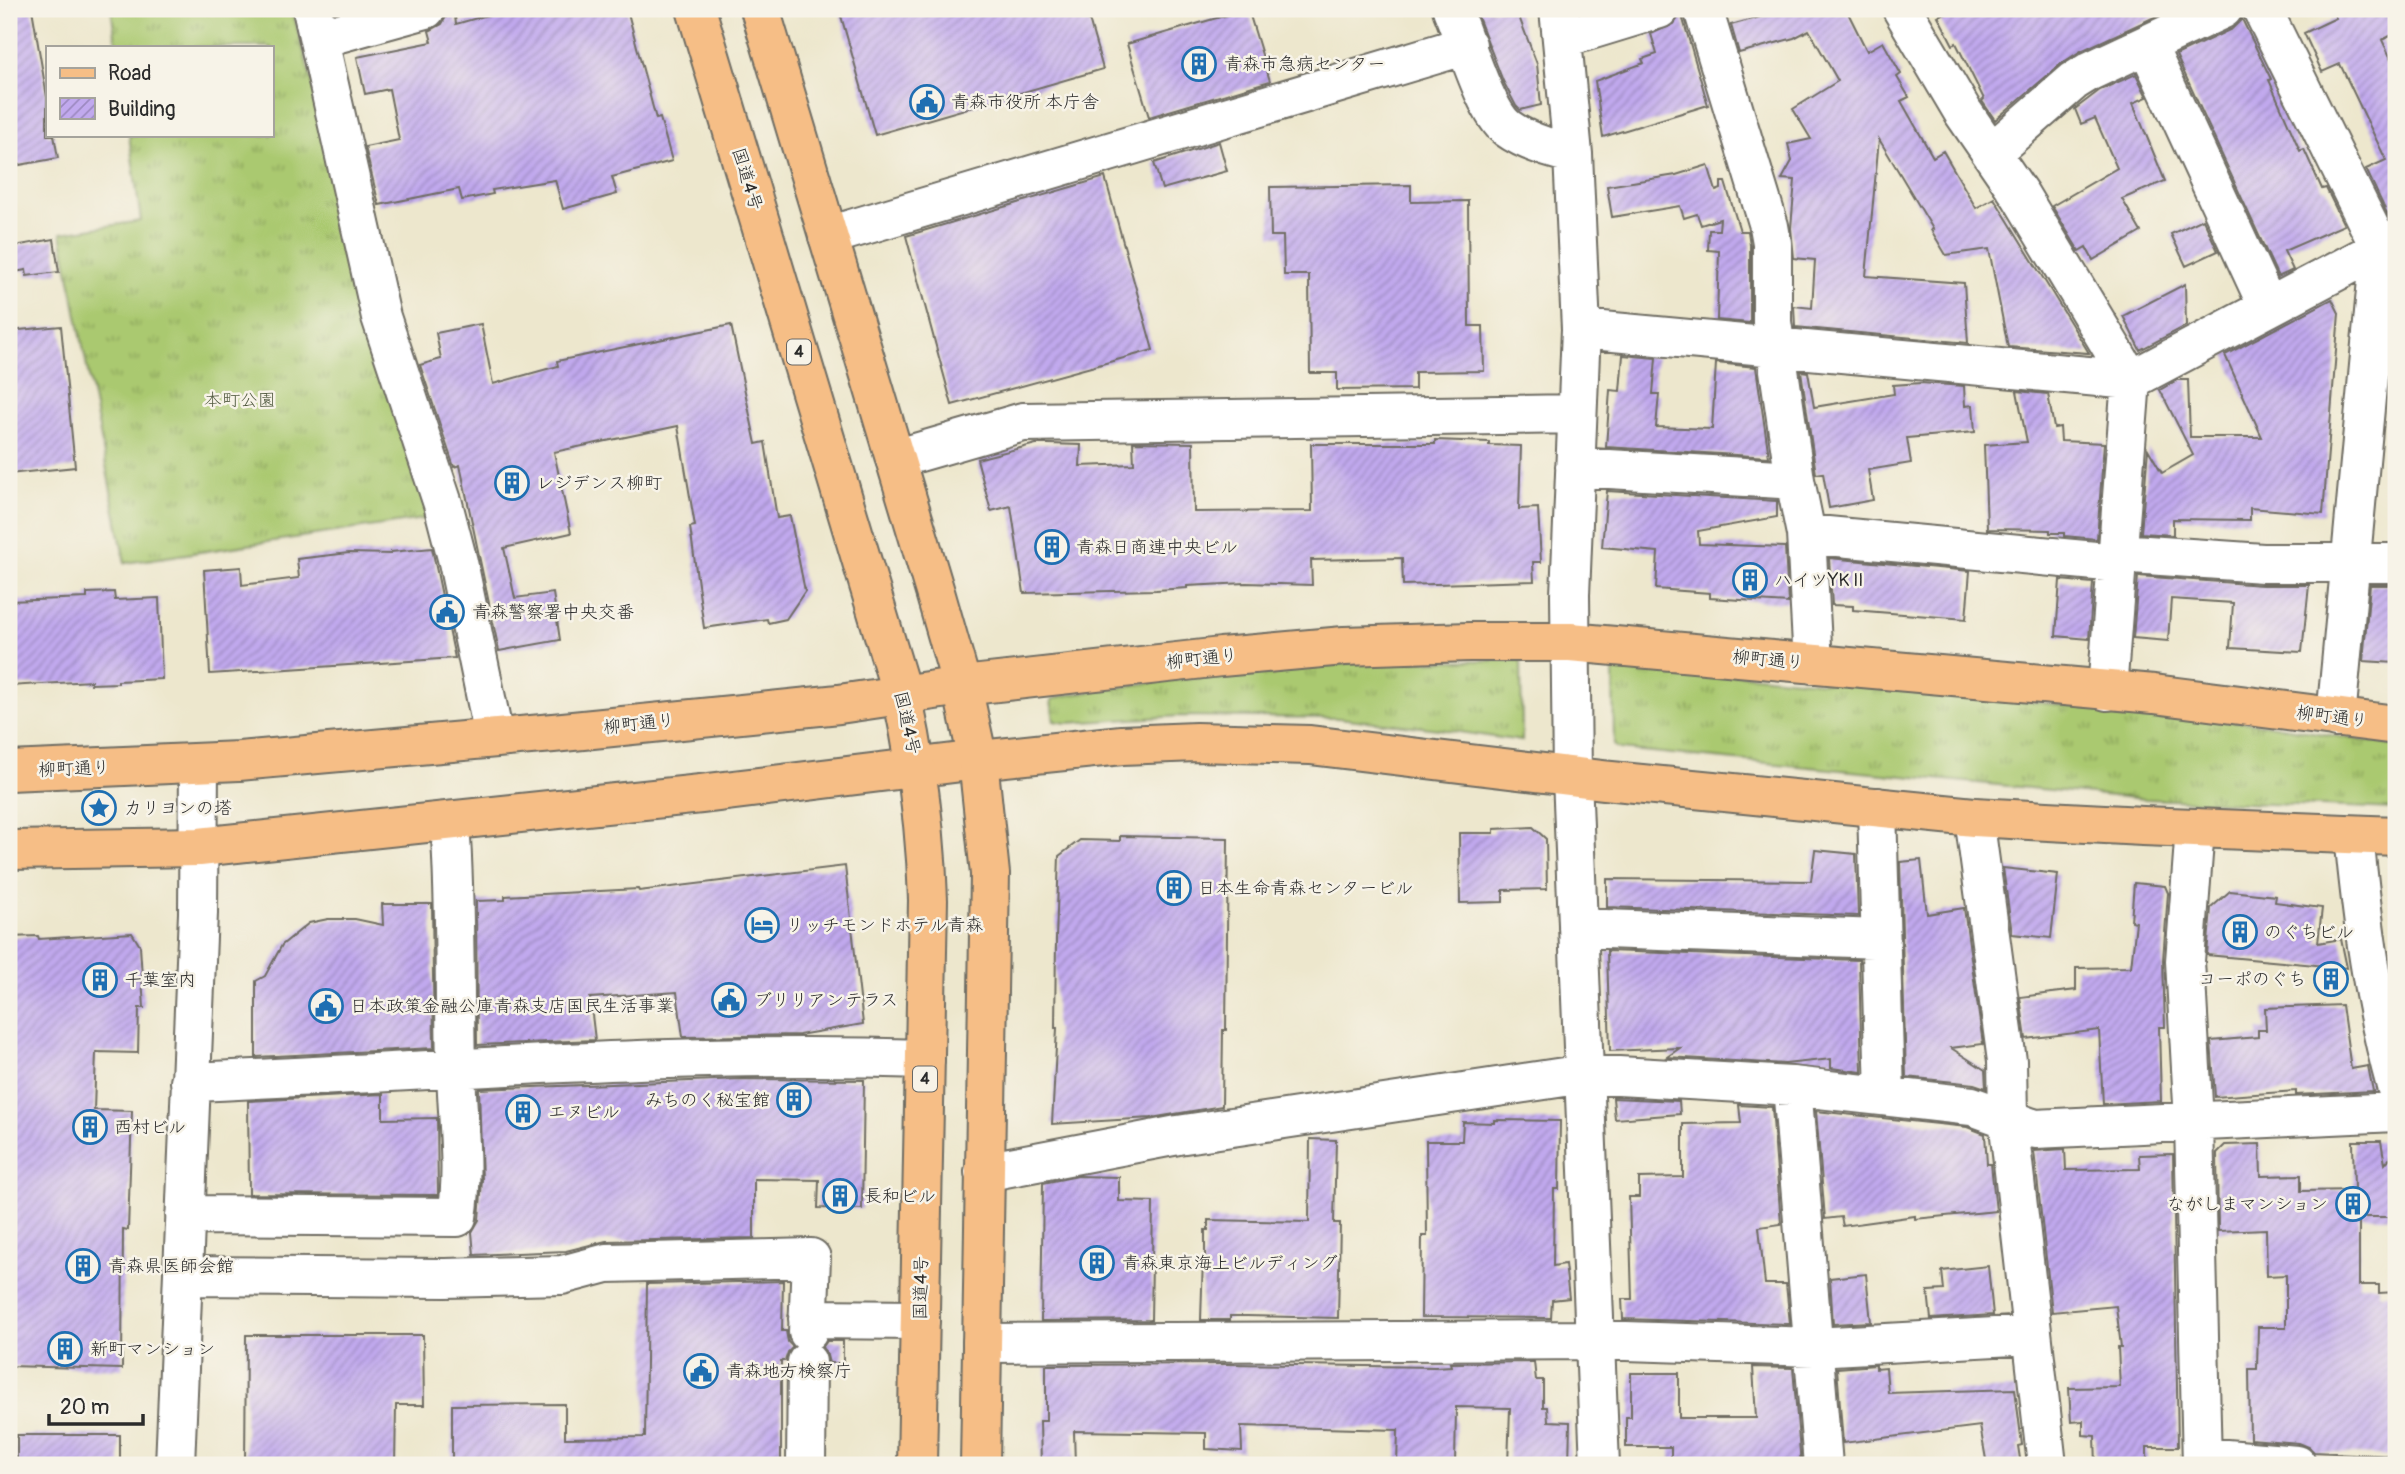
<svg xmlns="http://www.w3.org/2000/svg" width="2405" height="1474" viewBox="0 0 2405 1474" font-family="Pangolin,'Klee One',sans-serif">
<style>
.grass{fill:url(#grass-tufts);stroke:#6a7a4e;stroke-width:2}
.building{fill:url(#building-hatch)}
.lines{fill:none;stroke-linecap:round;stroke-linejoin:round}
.minor-casing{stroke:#6f6d64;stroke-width:42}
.major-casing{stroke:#6f6d64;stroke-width:42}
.highway-casing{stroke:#6f6d64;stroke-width:42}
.minor{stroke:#fff;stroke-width:38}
.major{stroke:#f6be86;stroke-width:38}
.highway{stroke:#f6be86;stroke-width:38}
.labels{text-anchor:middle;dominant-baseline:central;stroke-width:5;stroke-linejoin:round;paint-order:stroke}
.shield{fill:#f7f3e8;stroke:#686764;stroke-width:2}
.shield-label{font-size:16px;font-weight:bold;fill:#2b2b2b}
.poi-label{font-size:18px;fill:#2b2b2b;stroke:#f7f3e8;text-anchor:start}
.street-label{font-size:18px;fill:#2b2b2b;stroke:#f7f3e8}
.park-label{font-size:18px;fill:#515a40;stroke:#f7f3e8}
</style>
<defs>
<pattern id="grass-tufts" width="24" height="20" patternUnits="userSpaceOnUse" patternTransform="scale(1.75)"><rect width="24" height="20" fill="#aac970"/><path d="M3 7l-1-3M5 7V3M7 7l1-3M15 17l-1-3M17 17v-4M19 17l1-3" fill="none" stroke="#8ba35c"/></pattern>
<pattern id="building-hatch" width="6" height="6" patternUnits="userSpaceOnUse" patternTransform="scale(1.75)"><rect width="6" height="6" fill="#c1a9ee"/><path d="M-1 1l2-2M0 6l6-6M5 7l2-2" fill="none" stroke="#9d8ac1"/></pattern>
</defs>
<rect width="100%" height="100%" fill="#f7f3e8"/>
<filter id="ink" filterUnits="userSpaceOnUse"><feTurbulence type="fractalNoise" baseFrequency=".0143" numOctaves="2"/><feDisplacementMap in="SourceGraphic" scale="14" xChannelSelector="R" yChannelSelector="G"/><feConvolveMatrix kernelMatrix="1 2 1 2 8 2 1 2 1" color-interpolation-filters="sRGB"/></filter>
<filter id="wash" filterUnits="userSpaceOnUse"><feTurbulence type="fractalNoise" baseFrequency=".00686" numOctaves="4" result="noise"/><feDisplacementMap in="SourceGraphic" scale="28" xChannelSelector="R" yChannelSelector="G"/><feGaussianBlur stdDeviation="1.57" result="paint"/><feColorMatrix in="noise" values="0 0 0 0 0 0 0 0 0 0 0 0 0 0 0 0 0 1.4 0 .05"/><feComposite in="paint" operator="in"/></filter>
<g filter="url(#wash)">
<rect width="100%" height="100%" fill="#ede7cd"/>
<path class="grass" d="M111 9H292L430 518 125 563 61 233 141 221 129 135H271V47H117Z
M1521 660 1522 741 1439 729 1338 718 1181 716 1067 723 1054 721 1051 700 1062 696 1162 681 1359 662Z
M1619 663 2264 724 2396 746V809L2145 799 1620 749 1614 746 1613 668Z"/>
<g id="blocks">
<path class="building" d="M9 9H32L47 97V135H54L58 158 9 167Z
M447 9H454L456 24 509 9H627L656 119 660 118 672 161 612 177 617 194 563 209 555 180 492 190 493 194 462 200 459 189 379 205 365 147 399 140 389 89 365 94 357 57 432 42 429 31 442 24 447 15Z
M839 9H1086L1103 69 875 135Z
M1248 9 1270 81 1149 117 1127 44Z
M1475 9H1516L1537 64 1541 105 1520 110 1516 106 1503 81Z
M1680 9 1708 105 1603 137 1595 81 1644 63 1642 59 1657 54 1651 34 1674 24 1680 15Z
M1789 9H1851L1847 11 1867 51 1883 42 1901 74 1897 77 1909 97 1901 101 1933 157 1943 151 1976 208 1994 198 2089 353 2008 347 1989 249 1946 255 1931 230 1933 229 1879 139 1866 276 1964 283 1968 343 1795 327 1794 306 1812 308 1815 260 1794 258 1791 228 1795 180 1782 179 1792 161 1788 144 1811 139 1793 109 1838 81 1809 30 1794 38 1739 53 1731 25Z
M1953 9H2172L2081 51 2062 63 1995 120 1982 101 1984 99 1956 43 1953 45 1938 16Z
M2331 9H2396V33L2382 40 2396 69V218L2390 220 2366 169 2386 160 2340 64 2322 72 2304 33 2336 18Z
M2242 19 2271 79 2269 80 2300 151 2304 149 2322 189 2326 188 2344 225 2284 251 2293 270 2278 277 2176 55 2232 29Z
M2136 74 2147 97 2133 103 2165 181 2122 199 2141 232 2093 260 2086 247 2079 251 2052 206 2117 168 2095 118 2081 124 2075 109 2100 90Z
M1219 142 1227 171 1162 189 1154 163Z
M1708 165 1716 191 1721 189V182H1725L1740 231H1748L1750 245V323L1717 320 1719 251 1708 250 1709 230H1719L1720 219 1701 225 1697 214 1684 218 1680 206 1612 217 1607 186 1676 175Z
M1105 177 1153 350 952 405 906 236Z
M1411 185V202L1468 201 1469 326H1483L1484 371 1415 372V389L1337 390V373H1310L1309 275H1284L1283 236H1271L1270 187Z
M2203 219 2218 251 2186 266 2171 234Z
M54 239 59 272 27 276 26 270 9 273V247Z
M2185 284 2186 326 2140 350 2123 316Z
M2332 299 2339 313 2323 514 2250 508V520L2173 519V535L2141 533 2148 449 2162 473 2193 455 2160 390 2177 380H2188L2190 437H2262L2225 355Z
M481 324 493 384 558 366 557 361 731 325 756 444 765 442 777 518 790 516 805 591 786 619 768 623 767 619 704 628 690 527 695 526 678 426 554 452 571 533 504 548 515 598 553 593 560 640 499 651 460 465 454 467 420 365 441 359 436 333Z
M61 326 75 467 9 474V331Z
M1623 355 1656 358 1653 394H1659L1656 427 1712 429 1716 363 1756 367 1769 457 1606 447 1610 390 1620 391Z
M1801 371 1808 372 1814 407 1894 394 1893 385 1921 383 1964 386 1965 406 1973 405 1975 432 1907 438 1911 463 1868 470 1873 500 1829 508 1823 473 1816 474Z
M2017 391 2048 394 2054 428 2060 427 2061 441 2104 443 2097 539 2064 536V533H2050V530L1987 529 1984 445 2027 442Z
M1435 440 1489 442V445L1521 446 1519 509 1538 508 1541 562H1533L1534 581 1403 585 1402 558 1311 560 1312 585 1246 583 1187 586V588L1156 590 1024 593 1011 506 991 511 977 459 1036 444H1048L1081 445 1080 466 1134 464 1133 442 1193 443 1194 512 1312 511 1311 444H1435Z
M1607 491 1777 501V517L1698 531 1699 544 1785 547 1788 603 1710 598V593L1656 589 1658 552 1602 547Z
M432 548 455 658 210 674 204 570 241 567 242 585 299 578 297 559 349 553 391 554V552Z
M1829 558 1970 571 1966 619 1853 610V606L1832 605Z
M2138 576 2262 585H2309L2302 652 2230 648 2233 603 2171 599 2168 641 2133 638Z
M2060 580 2093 583 2089 639 2056 636Z
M2370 585H2396V663L2363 661Z
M114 592 115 600 159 598 162 679 118 681V683L91 684V681L9 686V601L87 598V593Z
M1533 827 1546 839 1547 889 1503 890V902L1460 903 1459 833H1494V829Z
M1120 836 1228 838 1226 1030H1223L1222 1106 1151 1118 1052 1124 1057 1028H1055L1056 939 1059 856 1080 840 1120 841Z
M1815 850 1856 854 1858 916 1607 907V879L1811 881Z
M1921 860 1927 914 1964 908 1983 1044 1951 1048 1985 1070 1986 1088 1974 1084 1906 1077 1900 862Z
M845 866 863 1024 799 1035 683 1037 677 992 590 998 595 1040 477 1045 476 901 505 900V896L638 889 639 891Z
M2003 868 2058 874 2051 938 2012 934Z
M2134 883 2165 886 2168 893 2163 960 2165 1027H2159L2161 1101 2103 1104 2099 1030 2026 1039 2020 997 2076 990V968L2131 967 2136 922 2131 921Z
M2230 891 2276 896 2275 902 2322 908 2318 943 2341 939 2347 968 2207 955 2211 908Z
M382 904H432L434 1048 256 1057V981L265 976 282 945 309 923 328 919H355L383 925Z
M132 933 140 946 144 1008H139L138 1053 96 1052 94 1110 132 1111 128 1230 123 1229 122 1369 9 1366V937L38 936 39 939Z
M1607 951 1859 960 1862 1072 1831 1068V1059L1785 1064 1667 1057 1680 1048 1610 1051Z
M2342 1005 2351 1069 2368 1066 2373 1091 2296 1095V1091L2215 1097 2211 1041 2258 1037V1030H2266L2265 1008Z
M742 1079 864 1080 862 1209 818 1208 819 1180 754 1179V1238L606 1241 566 1251 474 1255 472 1232 479 1220 482 1180 479 1089Z
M383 1094V1119L437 1118 438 1195 249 1194 248 1101Z
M1613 1098 1679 1101 1680 1114 1615 1119Z
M1739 1105 1772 1107 1781 1224 1759 1227 1765 1284H1786L1790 1324 1623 1319 1622 1299H1632L1629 1197H1639V1178L1683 1177V1124L1741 1123Z
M1816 1111 1967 1127 1985 1134 1987 1164H1991L1996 1211 1915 1219V1216L1843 1226 1841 1217 1825 1219Z
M1494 1120 1560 1121 1559 1189H1554L1553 1266 1565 1264 1569 1298 1552 1300 1551 1318 1421 1317 1422 1236H1427L1426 1141H1462L1463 1122 1494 1123Z
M1310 1139 1336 1140 1334 1223H1340L1338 1318 1247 1316H1230V1320H1201L1203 1257H1205V1230H1208V1220L1309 1222Z
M2353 1141H2381L2385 1164 2396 1151V1217H2359V1285H2379V1293L2396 1292V1456L2314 1452 2309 1447 2299 1443 2250 1439 2249 1369H2257L2258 1327H2286V1275L2267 1276 2266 1229 2218 1231 2217 1153 2225 1145 2260 1144 2261 1176 2301 1175V1191L2354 1190Z
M2065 1149 2066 1170 2140 1169 2139 1155 2173 1154 2178 1447H2147V1465H2096L2095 1436 2083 1435V1421L2071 1422 2069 1388 2120 1387 2118 1347H2121L2116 1306 2052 1312 2034 1151Z
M1078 1176 1119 1177V1201L1153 1202 1151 1320 1041 1321 1043 1183Z
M1988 1266 1993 1315 1931 1319 1928 1291 1944 1290 1942 1271Z
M1866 1274 1871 1322 1833 1324 1830 1278Z
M783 1281 782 1331H786L788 1342 793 1347 788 1352 785 1361H781V1465H452V1405L565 1404V1438L645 1437 647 1284Z
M246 1335H423L424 1405H396L395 1465H245Z
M827 1341H843V1363H829L826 1352 822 1348Z
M1534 1362 1536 1380H1543V1407H1547L1548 1421 1570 1422 1569 1465H1508L1510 1408 1456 1407 1455 1465H1397L1398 1430 1241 1426 1242 1451 1206 1449V1433L1074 1431 1075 1465H1041L1040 1421H1046V1365L1229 1364 1435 1367 1451 1366 1450 1363Z
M1876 1365V1369L1886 1368 1888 1393 2015 1389 2022 1445 2018 1446 2021 1465H1987L1980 1426 1843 1443 1837 1368Z
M1753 1367 1793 1368 1801 1465H1671V1447H1626V1417H1631V1373H1679V1418H1756Z
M17 1435H120V1465H17Z"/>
</g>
</g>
<g filter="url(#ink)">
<use href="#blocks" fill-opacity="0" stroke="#6f6d64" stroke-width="2"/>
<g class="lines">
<g class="minor-casing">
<path id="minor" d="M312 9 381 317 443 504 458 562 494 737
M1452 9C1464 37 1485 111 1507 128 1526 142 1551 149 1573 154
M1559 9 1573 154 1581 329 1570 595 1572 777 1600 1465
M1703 9 1769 226 1772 243V322L1795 480 1806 534 1813 664
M1902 9 1963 112 2020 195 2131 380 2107 691
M2262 9 2380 248 2336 718
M321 38 426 9
M1564 38 1659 9
M2147 45 2268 307
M1991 153 2074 81 2090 71 2223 9
M828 236 1467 45
M1581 329 2131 380 2396 240
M895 459 1023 422 1577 414
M1575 467 1795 480
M1806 534 2117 563
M2118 553 2263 563H2396
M1877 807 1885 1096
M1974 817 2007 1061 2008 1118 2047 1465
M2195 828 2185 961 2194 1122 2202 1465
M2354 835C2362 919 2373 1004 2396 1086
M1578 928 1880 939
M190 1082C435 1072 680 1050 925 1059
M1792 1086 1823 1465
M984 1172 1178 1135 1584 1074 1792 1086 1972 1106 2035 1129 2396 1112
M185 1215 457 1217C465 1168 457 1118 456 1068 454 986 456 904 450 822
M183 1276 445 1278 562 1275 607 1263 811 1258 808 1332
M808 1319 920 1320
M982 1343 1595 1340 1814 1347 2031 1335
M2202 1457 2297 1465
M175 1465 198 913 199 764
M806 1465 807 1362"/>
</g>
<g class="major-casing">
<path id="major" d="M9 771 239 761 553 733 839 704 962 686 1221 657 1344 646 1469 642H1570L2154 694 2396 725
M9 850 199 847 701 794 978 760 1122 745 1196 742 1310 745 1603 780 1974 817 2143 826 2396 836"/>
</g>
<g class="highway-casing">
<path id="highway" d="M696 9 902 695C917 763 926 830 928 900L917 1465
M760 9 935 592 962 686 978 760 990 874 980 1465"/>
</g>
<use href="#minor" class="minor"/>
<use href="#major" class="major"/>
<use href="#highway" class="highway"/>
</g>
</g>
<defs>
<g id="building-ring" transform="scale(1.75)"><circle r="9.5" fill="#f7f3e8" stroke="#1f6fb2" stroke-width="1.5"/><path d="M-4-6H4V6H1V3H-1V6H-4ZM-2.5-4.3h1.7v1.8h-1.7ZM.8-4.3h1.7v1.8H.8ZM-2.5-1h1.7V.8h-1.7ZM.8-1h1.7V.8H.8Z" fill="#1f6fb2"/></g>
<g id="civic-ring" transform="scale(1.75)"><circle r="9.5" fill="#f7f3e8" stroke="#1f6fb2" stroke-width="1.5"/><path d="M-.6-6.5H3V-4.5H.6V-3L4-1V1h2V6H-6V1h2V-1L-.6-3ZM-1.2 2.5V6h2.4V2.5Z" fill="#1f6fb2"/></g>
<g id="sight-ring" transform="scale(1.75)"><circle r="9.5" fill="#f7f3e8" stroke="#1f6fb2" stroke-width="1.5"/><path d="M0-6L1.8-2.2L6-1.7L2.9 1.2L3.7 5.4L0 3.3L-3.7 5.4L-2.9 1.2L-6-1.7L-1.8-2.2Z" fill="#1f6fb2"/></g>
<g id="hotel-ring" transform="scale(1.75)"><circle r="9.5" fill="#f7f3e8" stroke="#1f6fb2" stroke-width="1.5"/><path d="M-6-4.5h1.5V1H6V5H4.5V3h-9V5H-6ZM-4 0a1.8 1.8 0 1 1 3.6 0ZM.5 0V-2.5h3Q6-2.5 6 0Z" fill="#1f6fb2"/></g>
</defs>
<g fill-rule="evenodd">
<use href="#building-ring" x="1199" y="64"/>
<use href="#civic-ring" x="927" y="102"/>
<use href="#building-ring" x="512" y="483"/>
<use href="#building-ring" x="1052" y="547"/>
<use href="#building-ring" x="1750" y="580"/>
<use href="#civic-ring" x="447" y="612"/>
<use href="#sight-ring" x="99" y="808"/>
<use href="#building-ring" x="1174" y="888"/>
<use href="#hotel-ring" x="762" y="925"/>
<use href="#building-ring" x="2240" y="932"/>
<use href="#building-ring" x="2331" y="979"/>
<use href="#building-ring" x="100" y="980"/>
<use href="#civic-ring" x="729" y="1000"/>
<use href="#civic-ring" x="326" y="1006"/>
<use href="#building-ring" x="794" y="1100"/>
<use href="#building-ring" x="523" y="1112"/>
<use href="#building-ring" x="90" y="1127"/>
<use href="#building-ring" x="840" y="1196"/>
<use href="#building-ring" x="2353" y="1204"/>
<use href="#building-ring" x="1097" y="1263"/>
<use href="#building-ring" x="83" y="1266"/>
<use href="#building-ring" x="65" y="1349"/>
<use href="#civic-ring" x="701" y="1371"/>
</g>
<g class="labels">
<g class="shield">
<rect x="787" y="339.5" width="24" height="25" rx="5"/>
<rect x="913" y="1066.5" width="24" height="25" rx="5"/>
</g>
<g class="shield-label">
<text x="799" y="352">4</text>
<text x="925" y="1079">4</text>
</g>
<g class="poi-label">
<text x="1224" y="64">青森市急病センター</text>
<text x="951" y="102">青森市役所 本庁舎</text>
<text x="536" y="483">レジデンス柳町</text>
<text x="1076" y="547">青森日商連中央ビル</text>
<text x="1774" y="580">ハイツYK II</text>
<text x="472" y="612">青森警察署中央交番</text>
<text x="124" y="808">カリヨンの塔</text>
<text x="1198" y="888">日本生命青森センタービル</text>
<text x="786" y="925">リッチモンドホテル青森</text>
<text x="2264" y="932">のぐちビル</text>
<text x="2306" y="979" text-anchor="end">コーポのぐち</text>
<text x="124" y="980">千葉室内</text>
<text x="754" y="1000">ブリリアンテラス</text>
<text x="350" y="1006">日本政策金融公庫青森支店国民生活事業</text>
<text x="770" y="1100" text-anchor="end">みちのく秘宝館</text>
<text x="548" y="1112">エヌビル</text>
<text x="114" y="1127">西村ビル</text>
<text x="864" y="1196">長和ビル</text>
<text x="2328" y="1204" text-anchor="end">ながしまマンション</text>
<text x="1122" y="1263">青森東京海上ビルディング</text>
<text x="108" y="1266">青森県医師会館</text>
<text x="90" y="1349">新町マンション</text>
<text x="726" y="1371">青森地方検察庁</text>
</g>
<g class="street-label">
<text transform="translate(747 179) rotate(73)">国道4号</text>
<text transform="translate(1202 659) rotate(-6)">柳町通り</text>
<text transform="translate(1768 660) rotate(5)">柳町通り</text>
<text transform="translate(2332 717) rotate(7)">柳町通り</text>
<text transform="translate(907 723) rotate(77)">国道4号</text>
<text transform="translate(639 724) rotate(-6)">柳町通り</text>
<text transform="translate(74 769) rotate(-2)">柳町通り</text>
<text transform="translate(921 1288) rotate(-89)">国道4号</text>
</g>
<g class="park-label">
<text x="240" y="400">本町公園</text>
</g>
</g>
<rect width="2405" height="1474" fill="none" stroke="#f7f3e8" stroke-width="35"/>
<rect x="46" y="46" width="228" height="91" fill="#f7f3e8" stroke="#a5a39c" stroke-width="2"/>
<rect x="60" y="68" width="35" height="10" fill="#f6be86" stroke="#a5a39c" stroke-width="2"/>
<text x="108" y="80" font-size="21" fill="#2b2b2b">Road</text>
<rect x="60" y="98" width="35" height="21" fill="url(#building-hatch)" stroke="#a5a39c" stroke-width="2"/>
<text x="108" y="116" font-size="21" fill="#2b2b2b">Building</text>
<path d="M49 1414v10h94v-10" fill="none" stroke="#2b2b2b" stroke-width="3.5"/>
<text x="60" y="1414" font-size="21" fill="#2b2b2b" stroke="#f7f3e8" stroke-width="5" paint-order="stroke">20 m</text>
</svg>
